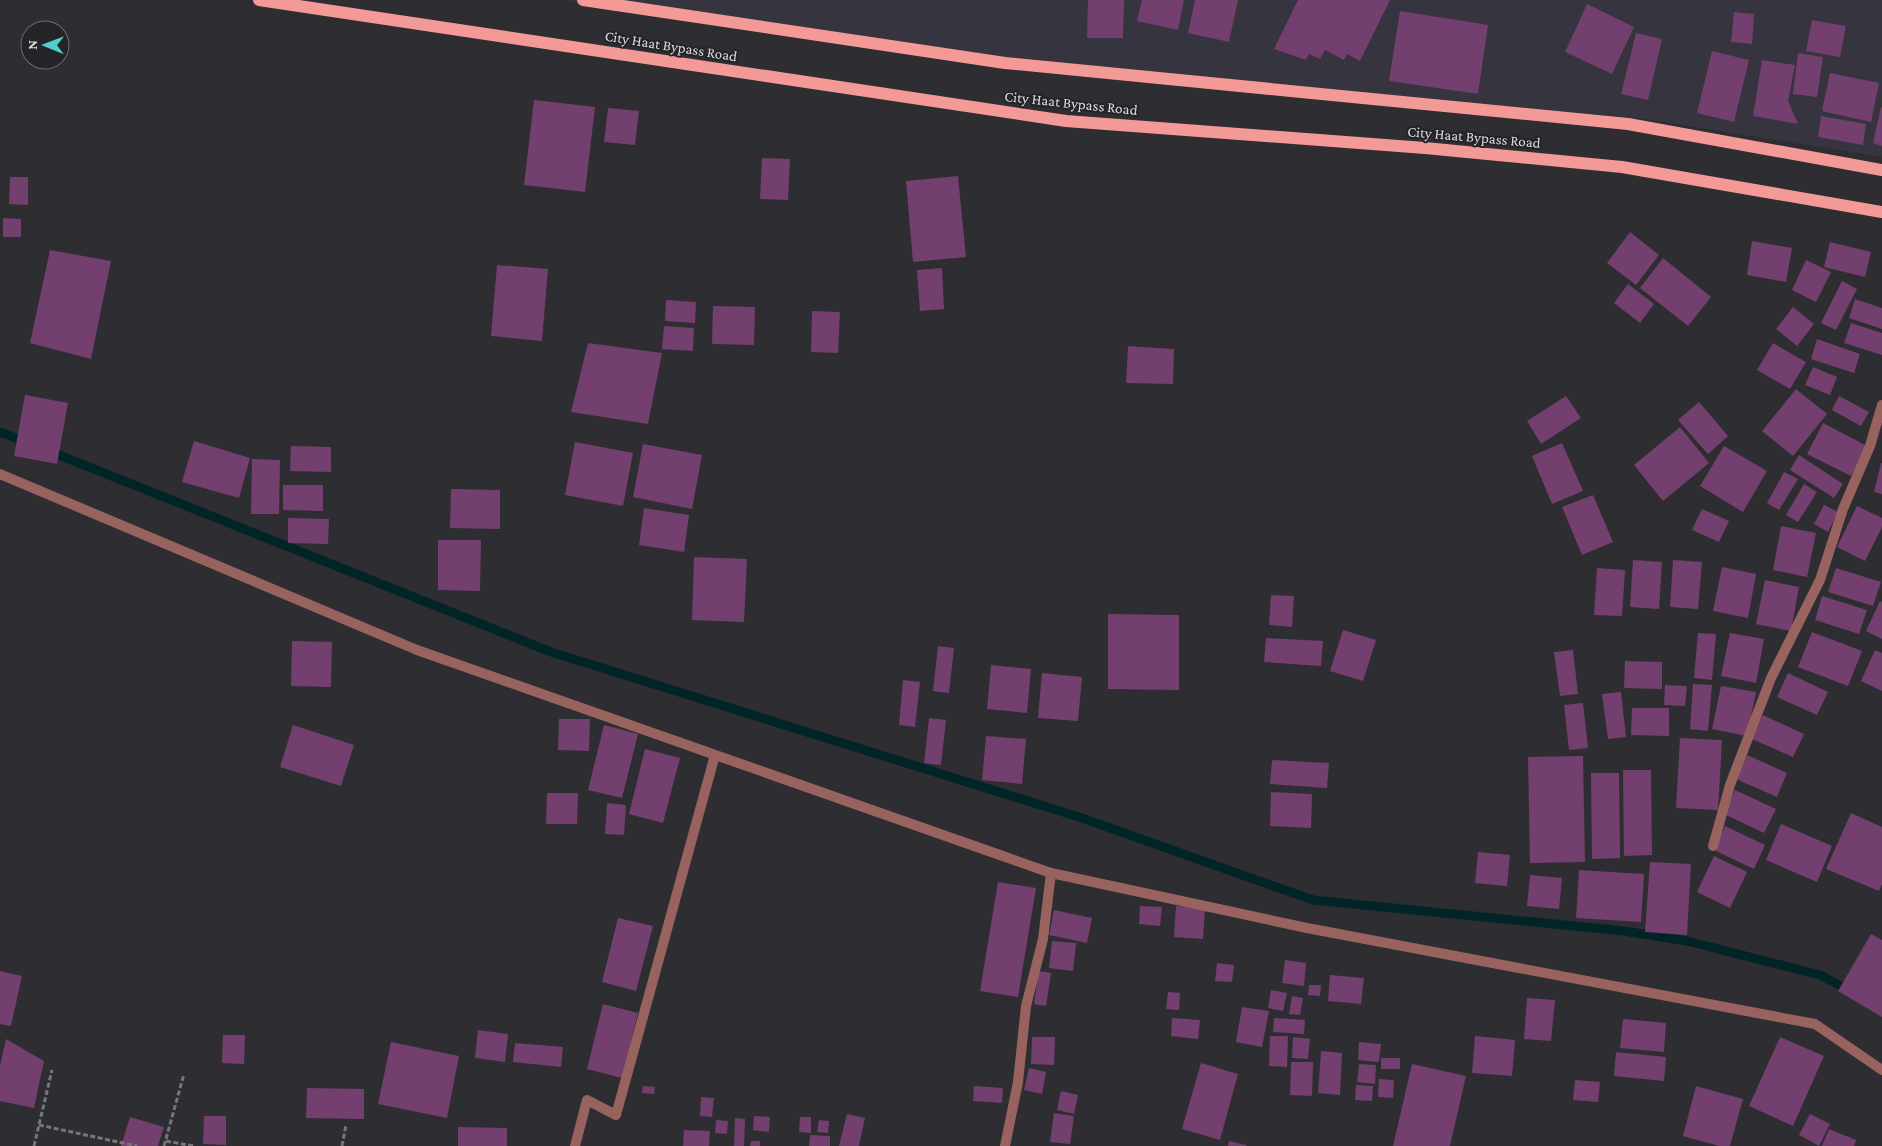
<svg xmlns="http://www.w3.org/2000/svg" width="1882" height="1146" viewBox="0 0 1882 1146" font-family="'Crimson Pro',serif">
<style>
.built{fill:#36343f}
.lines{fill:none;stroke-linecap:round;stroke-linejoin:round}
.stream{stroke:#012427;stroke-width:9}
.building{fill:#733f6f}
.path{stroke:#77767a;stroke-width:3;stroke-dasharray:5 2.5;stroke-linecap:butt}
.street{stroke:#98625f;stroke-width:10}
.primary{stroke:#f49a96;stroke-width:12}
.labels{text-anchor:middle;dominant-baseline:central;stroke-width:4;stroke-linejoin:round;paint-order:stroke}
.street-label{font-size:15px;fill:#dcdcdf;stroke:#242428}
</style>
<rect width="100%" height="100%" fill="#2e2d32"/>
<path class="built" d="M565 0H1882V157L1645 119 1011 67Z"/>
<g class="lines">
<path class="stream" d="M0 432 28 443
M49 451 551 652 1079 817 1313 900 1624 931 1687 941 1820 975 1850 991"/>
</g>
<path class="building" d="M1088 0H1124L1123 38H1087Z
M1142 0H1184L1178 30 1137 21Z
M1195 0H1238L1229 42 1188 33Z
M1298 0H1390L1360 61 1347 54 1344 60 1325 50 1320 59 1309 54 1306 60 1274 49Z
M1587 4 1634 27 1612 74 1565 52Z
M1400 11 1488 25 1478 94 1389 81Z
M1734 12 1754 14 1752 44 1731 42Z
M1812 20 1846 26 1840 57 1806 51Z
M1636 33 1662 39 1648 100 1621 94Z
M1712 51 1749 60 1734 122 1697 113Z
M1798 53 1823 57 1817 97 1793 94Z
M1762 60 1795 65 1788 101 1798 124 1753 116Z
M1830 73 1879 83 1871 122 1822 111Z
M534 100 595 107 585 192 524 185Z
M1881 107H1882V146L1873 143Z
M608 108 639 111 635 145 604 142Z
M1821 116 1866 124 1863 145 1818 137Z
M762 158 790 159 788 200 760 199Z
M958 176 966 257 913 262 906 181Z
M10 177H28V205L9 204Z
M3 218 21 219V237H3Z
M1630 232 1659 255 1636 285 1607 263Z
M1752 241 1792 248 1786 282 1747 275Z
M1830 242 1871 252 1865 277 1824 267Z
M50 250 111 261 91 359 30 343Z
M1663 258 1711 297 1688 326 1640 288Z
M1806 260 1831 272 1816 302 1792 290Z
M497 265 548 269 542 341 491 336Z
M942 268 944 309 920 311 917 270Z
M1842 281 1857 289 1836 330 1821 323Z
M1628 284 1654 304 1640 323 1614 303Z
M1855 299 1882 308V329L1849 318Z
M666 300 696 302 695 323 665 321Z
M713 306 755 307 754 345 712 344Z
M1793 307 1814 324 1797 346 1776 329Z
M812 311 840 312 838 353 811 352Z
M1851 323 1882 333V355L1844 343Z
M664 326 694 328 693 351 662 349Z
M1817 339 1860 354 1854 373 1811 359Z
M588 343 662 353 648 424 571 412Z
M1773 343 1806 362 1790 389 1757 370Z
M1128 346 1174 349 1173 384 1126 383Z
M1813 367 1837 377 1830 395 1805 385Z
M1796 389 1827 414 1793 456 1762 431Z
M25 395 68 403 57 464 14 456Z
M1566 396 1581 418 1541 444 1527 421Z
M1839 396 1869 412 1861 426 1832 410Z
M1699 402 1728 436 1708 454 1678 420Z
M1823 423 1867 446 1851 476 1807 454Z
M1680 427 1709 463 1663 501 1634 465Z
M194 441 250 458 239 498 182 482Z
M575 442 633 453 623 506 565 495Z
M1562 443 1583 491 1552 504 1532 456Z
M643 444 702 455 692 509 633 497Z
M291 446 331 447V472L290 471Z
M1724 446 1767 471 1743 512 1700 486Z
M1799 455 1843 484 1834 498 1790 470Z
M252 459 280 460 279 514H251Z
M1881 463H1882V494L1874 492Z
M1784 472 1798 479 1779 510 1767 503Z
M1804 484 1817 492 1798 522 1786 515Z
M283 485H323V511L283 510Z
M451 489 500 490V529L450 528Z
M1593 495 1613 542 1582 555 1562 507Z
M1824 505 1838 512 1828 532 1814 524Z
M1857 506 1882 518V527L1865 561 1837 547Z
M644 508 689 515 684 552 639 545Z
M1702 509 1729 521 1719 542 1692 530Z
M288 518 329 519 328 544 288 543Z
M1781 526 1816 533 1807 577 1773 570Z
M438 540H481L480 591 438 590Z
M694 557 747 559 744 622 692 620Z
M1633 560 1662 562 1659 609 1630 607Z
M1673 560 1702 562 1698 609 1670 607Z
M1722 567 1756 574 1748 618 1713 611Z
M1597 568 1625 570 1622 616 1594 615Z
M1836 568 1881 582 1873 606 1828 592Z
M1765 580 1799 587 1791 631 1756 624Z
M1271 595 1294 596 1292 627 1269 625Z
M1822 596 1867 610 1859 634 1815 620Z
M1880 601 1882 602V639L1866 631Z
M1108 614 1179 615V690L1108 689Z
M1343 630 1376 640 1363 681 1330 671Z
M1812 632 1862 651 1848 686 1798 667Z
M1698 633 1716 634 1712 680 1694 678Z
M1730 633 1764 639 1756 683 1721 676Z
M1266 638 1323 641 1321 666 1264 662Z
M292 641 332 642 331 687 291 686Z
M938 646 954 648 949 693 933 691Z
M1573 650 1578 694 1560 696 1554 652Z
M1875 650 1882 653V691L1861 681Z
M1625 661 1662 662V689L1624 688Z
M991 665 1031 669 1027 713 987 709Z
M1042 673 1082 677 1078 721 1038 718Z
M1788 673 1828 692 1817 715 1777 697Z
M903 680 920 682 915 727 899 725Z
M1693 684 1712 685 1708 731 1690 729Z
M1665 685 1687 686 1685 706 1664 705Z
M1721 686 1756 692 1747 736 1712 729Z
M1621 692 1626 737 1608 739 1602 694Z
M1583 703 1588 748 1569 750 1564 705Z
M1632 708H1669V736L1631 735Z
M1763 715 1804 734 1793 757 1752 739Z
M929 718 946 720 941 765 924 763Z
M559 719H590L589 751 558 750Z
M293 725 354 745 341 786 280 767Z
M604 725 638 734 622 798 588 790Z
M986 736 1026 739 1022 784 982 780Z
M1680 738 1722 740 1718 810 1676 808Z
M645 749 680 758 663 823 629 814Z
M1747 755 1787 773 1777 797 1736 779Z
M1583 756 1585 862 1530 863 1528 757Z
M1272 760 1329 763 1327 788 1270 784Z
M1623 770H1651L1652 855 1624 856Z
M1591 773H1619L1620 858 1592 859Z
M1735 790 1776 809 1764 833 1724 814Z
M1271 792 1312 794 1311 828 1270 826Z
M547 793H578L577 824H546Z
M607 803 626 805 624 835 605 834Z
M1851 813 1882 827V884L1879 891 1826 869Z
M1781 824 1832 846 1817 882 1766 860Z
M1725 826 1765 845 1754 869 1714 850Z
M1478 852 1510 855 1507 886 1475 883Z
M1714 856 1747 872 1730 908 1697 892Z
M1650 862 1691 864 1687 935 1645 932Z
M1579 870 1644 874 1641 922 1576 918Z
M1530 875 1562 878 1559 909 1527 906Z
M998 882 1036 888 1018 997 980 991Z
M1140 906 1162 907 1160 926 1139 924Z
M1176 906 1205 908 1203 939 1174 937Z
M1054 910 1092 918 1087 943 1049 935Z
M618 918 653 926 636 991 602 982Z
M1871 934 1882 940V1017L1838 991Z
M1052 941 1076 943 1073 971 1049 968Z
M1285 960 1306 963 1304 986 1282 983Z
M1217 963 1234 965 1232 982 1215 981Z
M0 971 22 976 11 1026 0 1024Z
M1039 971 1051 973 1046 1006 1034 1004Z
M1330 975 1364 978 1361 1004 1328 1001Z
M1309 985H1321L1320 996 1308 995Z
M1271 990 1287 993 1283 1011 1268 1008Z
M1168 992 1180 993 1179 1010 1166 1009Z
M1292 996 1303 998 1300 1015 1289 1014Z
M1527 998 1555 1000 1551 1041 1524 1039Z
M603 1004 638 1013 622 1078 587 1069Z
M1242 1007 1269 1011 1262 1047 1236 1042Z
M1172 1018 1200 1020 1198 1039 1171 1036Z
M1274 1018 1305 1020 1304 1034 1273 1032Z
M1623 1019 1666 1023 1664 1052 1620 1048Z
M478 1030 508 1034 505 1062 475 1058Z
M223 1035H245L244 1064 222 1063Z
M1270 1036H1288L1287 1067 1269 1066Z
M1475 1036 1515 1040 1512 1076 1472 1073Z
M1032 1037H1055L1054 1065 1031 1064Z
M1293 1037 1310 1039 1308 1059 1292 1058Z
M1780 1037 1824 1056 1793 1126 1749 1106Z
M6 1039 44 1061 34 1108 0 1101V1066Z
M391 1042 459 1056 447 1118 378 1104Z
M1359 1042 1381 1044 1379 1062 1358 1060Z
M515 1043 563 1047 561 1067 513 1062Z
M1321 1051 1342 1053 1340 1095 1318 1093Z
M1616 1052 1666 1057 1664 1081 1614 1076Z
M1381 1058H1400V1069H1381Z
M1291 1062H1313L1312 1096 1290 1095Z
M1201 1063 1238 1074 1220 1140 1182 1129Z
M1359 1064 1376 1065 1375 1084 1357 1082Z
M1412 1064 1466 1076 1450 1146H1393Z
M1029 1068 1046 1072 1042 1094 1024 1090Z
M1379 1079 1394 1080 1393 1098 1378 1097Z
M1575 1080 1600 1082 1598 1102 1573 1100Z
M1356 1085 1373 1086 1372 1101 1355 1100Z
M643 1086 655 1087 654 1094 642 1093Z
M974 1086 1003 1088 1002 1103 973 1101Z
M1696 1086 1743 1099 1730 1146H1719L1683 1136Z
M307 1088 364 1089V1119L306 1118Z
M1061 1091 1078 1095 1074 1114 1057 1110Z
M701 1097 714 1098 712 1117 700 1116Z
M1054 1113 1074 1116 1070 1144 1050 1142Z
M847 1114 865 1118 859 1146H839Z
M1810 1114 1830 1124 1819 1146 1799 1135Z
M204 1116H226V1145L203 1144Z
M754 1116 770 1117 769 1132 753 1130Z
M130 1117 164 1127 158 1146H121Z
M800 1117H811V1133L799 1132Z
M735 1118 745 1119 744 1146H734Z
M716 1120 728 1121 727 1134 715 1133Z
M819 1120 829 1121 828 1133 817 1132Z
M458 1127 507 1128V1146H458Z
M1829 1129 1856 1140 1854 1146H1822Z
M684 1130 710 1131 709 1146H683Z
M810 1135 830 1136V1146H809Z
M751 1141H760V1146H750Z
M1229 1141 1246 1145V1146H1228Z"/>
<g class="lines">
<path class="path" d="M39 1125 137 1146
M166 1141 193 1146
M34 1146 52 1070
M164 1146 184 1074
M342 1146 346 1125"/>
<path class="street" d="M0 474 417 650 1051 873 1307 928 1815 1024 1882 1070
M1713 846 1730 785 1771 678 1820 580 1843 509 1870 446 1882 405
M575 1146 587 1100 616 1115 715 755
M1005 1146 1018 1082 1026 1006 1043 939 1051 873"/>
<path class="primary" d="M259 0 1066 121 1425 148 1622 167 1882 212
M583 0 1005 63 1628 124 1882 170"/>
</g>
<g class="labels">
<g class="street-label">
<text transform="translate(671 46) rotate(9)">City Haat Bypass Road</text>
<text transform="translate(1071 103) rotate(6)">City Haat Bypass Road</text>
<text transform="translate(1474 137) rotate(5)">City Haat Bypass Road</text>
</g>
</g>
<g transform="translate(45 45) rotate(271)"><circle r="24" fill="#242428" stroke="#6e6e71"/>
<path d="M0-4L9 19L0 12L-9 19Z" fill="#52cdcc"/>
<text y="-8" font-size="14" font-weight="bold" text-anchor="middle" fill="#dcdcdf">N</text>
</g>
</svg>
